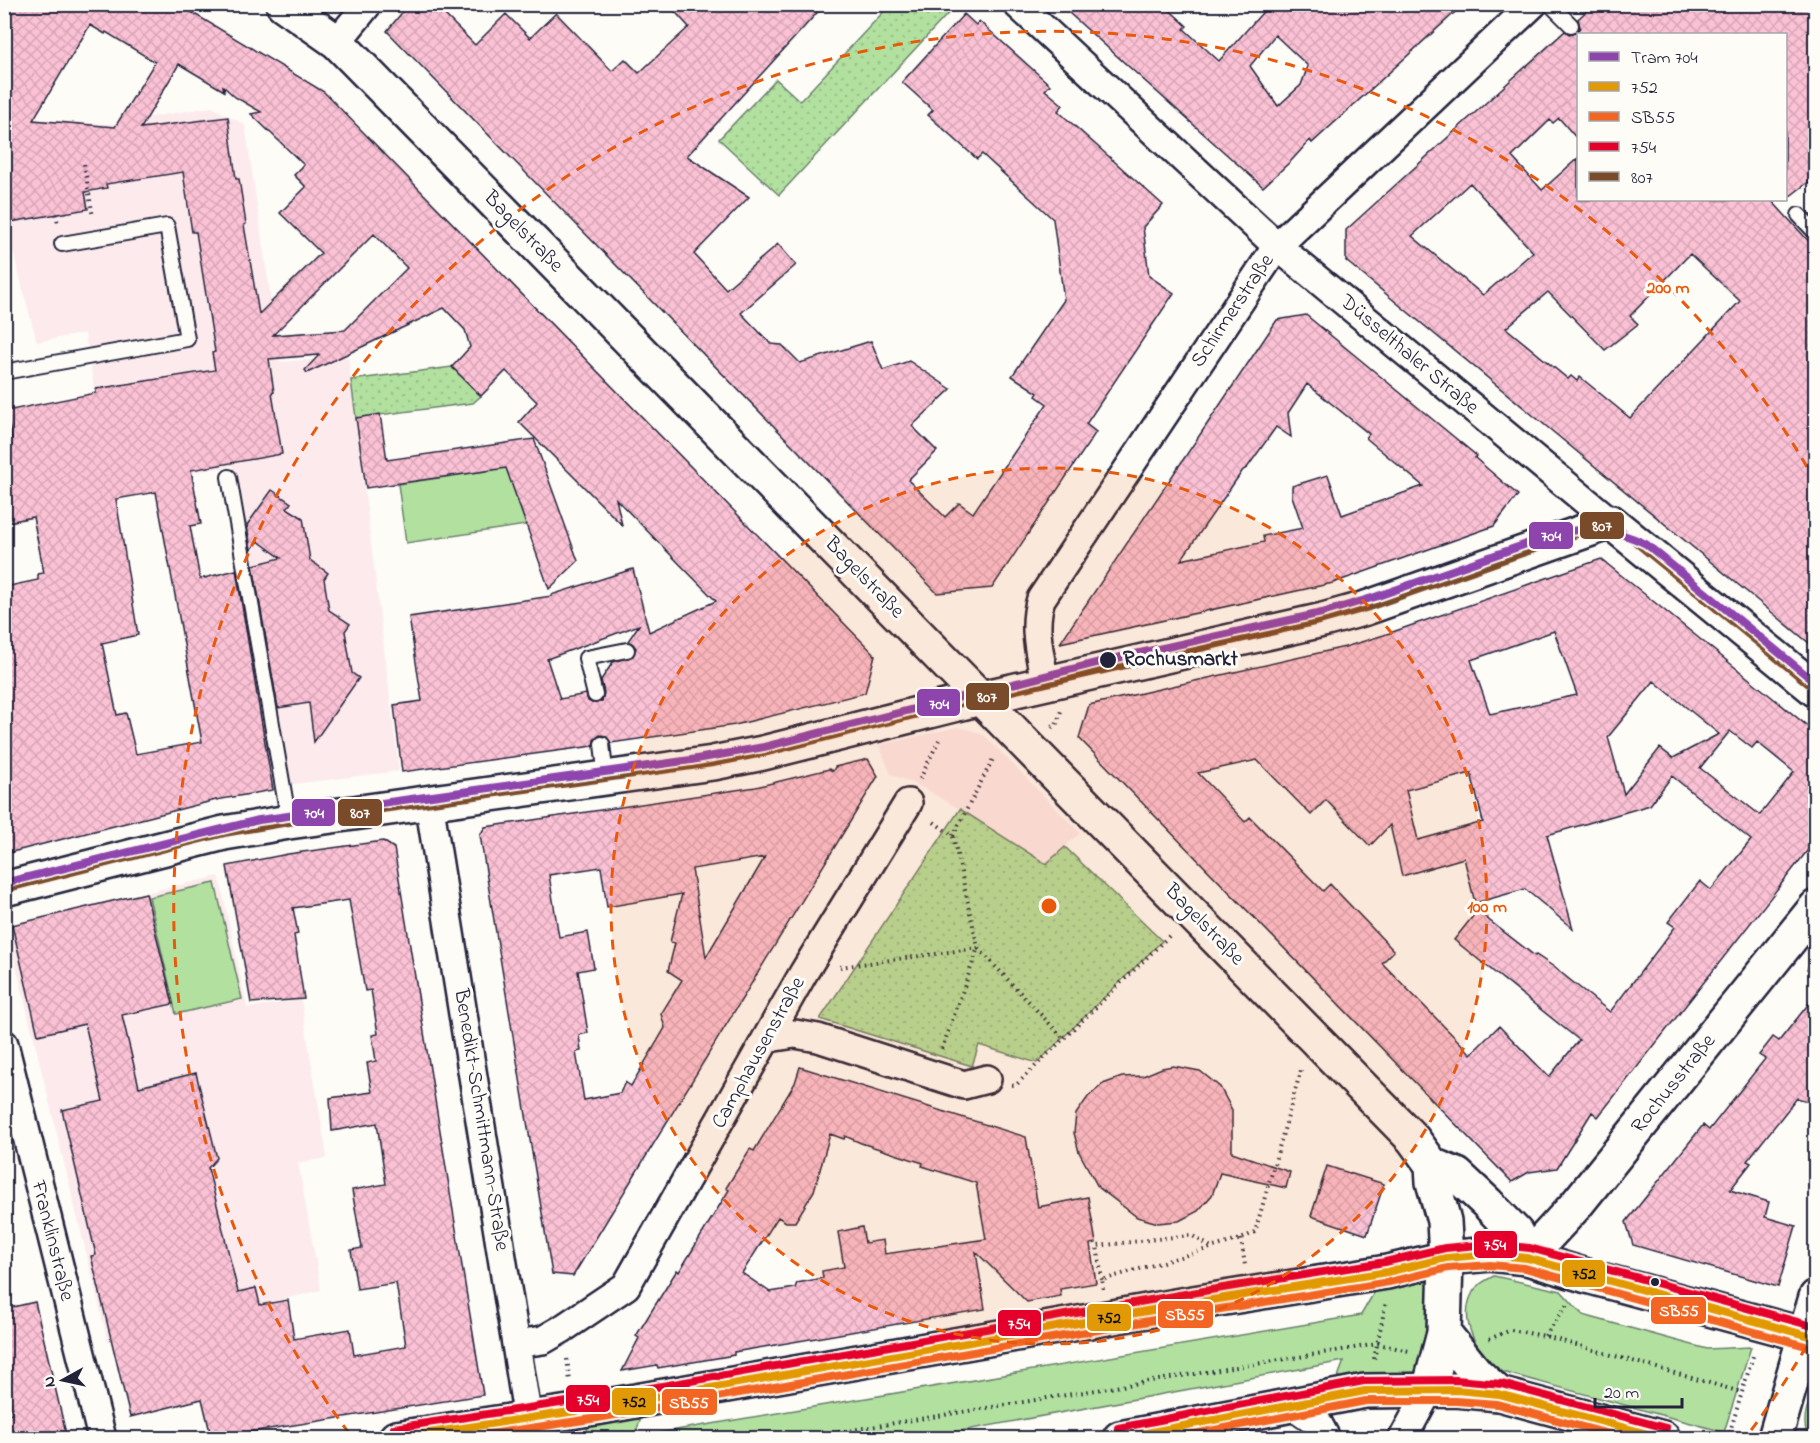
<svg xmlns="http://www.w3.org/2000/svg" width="1820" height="1443" viewBox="0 0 1820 1443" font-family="'Indie Flower',sans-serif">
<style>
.built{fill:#fceaec}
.grass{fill:#b2e09f;stroke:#6a816d;stroke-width:1.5}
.park{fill:url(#park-dots);stroke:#6a816d;stroke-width:1.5}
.building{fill:url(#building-cross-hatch);stroke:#22223b;stroke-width:1.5;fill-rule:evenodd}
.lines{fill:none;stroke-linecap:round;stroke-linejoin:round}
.service-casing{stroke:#22223b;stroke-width:18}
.minor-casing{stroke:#22223b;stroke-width:32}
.tertiary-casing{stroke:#22223b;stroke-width:38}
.secondary-casing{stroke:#22223b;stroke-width:38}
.path{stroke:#22223b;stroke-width:4;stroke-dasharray:1.5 4.5;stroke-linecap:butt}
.service{stroke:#fdfcf7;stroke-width:14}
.minor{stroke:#fdfcf7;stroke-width:27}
.tertiary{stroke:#fdfcf7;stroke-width:33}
.secondary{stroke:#fdfcf7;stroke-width:33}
.bus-1-casing{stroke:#fdfcf7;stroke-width:12}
.bus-2-casing{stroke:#fdfcf7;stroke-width:12}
.bus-3-casing{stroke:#fdfcf7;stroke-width:12}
.bus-4-casing{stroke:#fdfcf7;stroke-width:12}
.bus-1{stroke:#e29906;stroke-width:8}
.bus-2{stroke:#f26522;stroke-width:8}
.bus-3{stroke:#e4002b;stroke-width:8}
.bus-4{stroke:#7a4b2a;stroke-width:8}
.tram-1-casing{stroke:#fdfcf7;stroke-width:12}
.tram-1{stroke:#8e44ad;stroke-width:8}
.ring{fill:none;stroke:#e8590c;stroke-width:3;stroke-dasharray:10 8}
.stop-dot{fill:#22223b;stroke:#fdfcf7;stroke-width:2}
.labels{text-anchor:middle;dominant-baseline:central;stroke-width:6;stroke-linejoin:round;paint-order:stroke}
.street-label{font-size:21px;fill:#22223b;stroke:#fdfcf7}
.stop-label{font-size:21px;font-weight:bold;fill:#22223b;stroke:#fdfcf7;text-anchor:start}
.centre{fill:#e8590c;stroke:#fdfcf7;stroke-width:3}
.ring-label{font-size:18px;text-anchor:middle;font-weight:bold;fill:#e8590c;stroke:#fdfcf7;stroke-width:6;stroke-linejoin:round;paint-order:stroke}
.line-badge{stroke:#fdfcf7;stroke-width:2}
.badge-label{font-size:16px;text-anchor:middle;font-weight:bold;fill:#fff}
.pale-badge-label{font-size:16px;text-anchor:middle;font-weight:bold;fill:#111}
</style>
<defs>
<pattern id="park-dots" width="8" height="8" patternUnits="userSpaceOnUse" patternTransform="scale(1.5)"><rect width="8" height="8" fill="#b2e09f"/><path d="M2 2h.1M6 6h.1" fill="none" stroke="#99c08a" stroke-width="1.8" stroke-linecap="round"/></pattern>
<pattern id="building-cross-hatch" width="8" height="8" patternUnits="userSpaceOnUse" patternTransform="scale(1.5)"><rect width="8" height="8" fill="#fbc1d4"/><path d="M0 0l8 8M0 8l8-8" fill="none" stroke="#d7a6b7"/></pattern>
</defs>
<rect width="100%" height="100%" fill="#fdfcf7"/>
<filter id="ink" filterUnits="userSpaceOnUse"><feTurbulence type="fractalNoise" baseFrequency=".0167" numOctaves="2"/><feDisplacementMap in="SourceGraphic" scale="12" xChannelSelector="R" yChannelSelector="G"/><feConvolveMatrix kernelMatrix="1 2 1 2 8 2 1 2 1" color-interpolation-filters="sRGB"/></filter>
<g filter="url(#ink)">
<path class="built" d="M212 107 245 125 280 362 348 357 399 771 285 785 233 466 152 479 102 432 85 333 37 342 5 221 33 119 108 124Z
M957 727 971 730 985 736 1080 833 1046 864 960 809 918 785 891 774 879 745Z
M219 876 247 1008 301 1000 327 1158 298 1163 321 1290 108 1342 6 925Z"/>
<path class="grass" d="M507 468 526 525 406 543 398 484Z
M215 883 242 999 176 1014 149 897Z
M1428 1274C1434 1303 1427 1344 1422 1373L1335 1385 1344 1361 922 1438H589L586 1423 643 1413 634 1437 1361 1315 1375 1291Z
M1494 1276 1561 1291 1583 1315 1707 1349 1751 1347 1724 1432 1503 1372C1479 1357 1458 1322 1472 1294 1476 1285 1486 1280 1494 1276Z
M1815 1389V1427L1807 1433C1801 1418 1809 1403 1815 1389Z"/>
<path class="park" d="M890 5H956L779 195 719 139 776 79 800 101Z
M452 367 481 396 473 403 356 418 351 380Z
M960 809 1046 864 1065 847 1162 941 1037 1063 979 1045 972 1066 820 1019Z"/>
<path class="building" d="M4 4H178L324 92 875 655 865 693 735 725 611 743 606 736 600 735 594 740 593 746 402 772 394 705 422 701 409 617 552 596 551 595 633 569 649 632 716 601 616 499 622 525 519 422 537 402 506 371 481 396 452 367 470 347 465 330 444 308 307 373 305 370 319 355 269 359 274 392 272 393 282 454 191 470 201 524 190 526 200 579 236 570 273 790 216 800 4 854V587L38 580V574L44 573 33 517 4 523V440L12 438 6 411 96 393V389L215 370 212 353 215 352 196 232H192L183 172 106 184 107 188 85 192 88 209 4 223ZM90 25 105 34 106 32 155 62 115 127 33 120ZM179 64 224 91 223 86 235 97 261 112 251 114 304 165 294 175 306 187 280 213 321 253 259 314 244 225 246 224 239 179H236L228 117 141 128ZM374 234 407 268 345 330 273 335ZM156 492 202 742 136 754 126 713 117 715 102 643 138 635 116 499ZM639 625 628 641 633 644 636 648 633 656 613 662 601 680 604 693 602 701 592 703 588 701 586 694 560 699 547 659Z
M409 4H434L475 45 506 14 530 38 556 13 612 71 625 59 639 73 689 27 668 4H825L687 156 749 197 694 254 726 289 778 244 796 265 741 313 771 344 782 345 800 363 871 341 883 370 909 361 951 389 912 426 937 451 908 480 945 517 959 503 973 513 1047 404 1036 396 1038 393 1012 376 1064 300 1053 219 982 154 977 159 928 115 933 110 902 82 964 14 976 25 979 21 1050 85 1045 90 1063 105 1058 111 1163 205 1143 227 1146 251 1149 276 1174 293 1086 424 1096 432 992 588 937 593 387 31Z
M1059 4H1163L1187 26 1184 29 1219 61 1270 4H1464L1312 143 1310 140 1291 161 1263 187ZM1275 35 1308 66 1301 85 1278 106 1250 66Z
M1594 4H1815V177L1785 200V34H1578V140L1559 118 1553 123 1550 120 1512 157 1542 190 1578 158V200H1771L1815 248V648L1346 261V230L1565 31 1569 34 1577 32 1580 27 1578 19ZM1470 183 1533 252 1483 295 1412 236ZM1690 254 1740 301 1630 418 1580 377 1577 381 1571 376 1568 379 1506 328 1548 292 1605 350 1638 324 1630 316Z
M1306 315 1477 456 1475 458 1518 495 1494 526 1333 583 1060 643 1277 320ZM1307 384 1369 434 1366 438 1423 486 1342 515 1328 475 1292 486V496L1303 528 1263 536 1264 542 1181 560 1243 470 1247 468 1276 427 1291 437 1288 413Z
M380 414 387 460 534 439 578 561 549 589 506 468 366 488 356 418Z
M272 490 291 503 287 508 303 518 310 560 328 573 324 579 329 610 350 624 345 631 352 673 359 678 314 742 309 703 278 708 253 565 281 558 258 541 251 550 247 525Z
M1601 559 1815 732V841L1598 1117 1592 1112 1557 1168 1529 1172 1512 1182 1079 738 1089 705 1345 647 1384 635ZM1554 631 1577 695 1490 714 1471 660ZM1654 681 1719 734 1673 758 1660 748 1624 794 1608 737ZM1730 731 1752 748 1757 742 1794 772 1760 815 1700 768ZM1257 760 1311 815 1326 800 1370 846 1390 825 1402 876 1464 858 1475 903 1525 889 1573 929 1547 835 1650 805 1672 776 1751 840 1711 890 1700 881 1668 922 1675 927 1610 1012 1554 967 1536 955 1535 956 1477 911 1454 940 1579 1040 1549 1077 1499 1026 1471 1054 1382 963 1394 951 1330 884 1323 891 1250 817 1245 822 1198 773ZM1471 773 1483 822 1418 840 1406 790Z
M868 759 878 776 573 1276 552 1274 480 835 485 827 756 787 829 769 833 771 835 767ZM765 857 706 957 692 869ZM601 867 607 907 682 894 670 942 675 943 668 971 682 980 661 1014 665 1028 631 1086 625 1082 620 1093 584 1100 576 1052 581 1051 579 1035 588 1033 578 971 594 968 588 932 559 937 549 875Z
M383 841 394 848 483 1395 225 1436 224 1433 211 1436 202 1399 130 1417 91 1256 96 1255 62 1110 103 1101 85 1024 38 1035 12 925 146 893 173 1004 122 1015 139 1087 196 1073 217 1158 208 1168 238 1292 256 1288 260 1305 288 1300 294 1339 350 1329 354 1355 406 1346 396 1283 357 1289 351 1250 362 1248 352 1190 386 1184 377 1123 332 1131 330 1098 372 1092 367 1063 376 1061 372 1035 378 1034 371 990 365 991 349 900 293 908 298 934 294 935 304 999 251 1003 227 866 288 854Z
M1815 996V1103L1797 1098 1747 1161 1751 1163 1730 1190 1769 1202 1765 1217 1796 1226 1778 1287 1633 1245 1626 1222 1703 1125 1709 1130 1765 1059 1759 1055 1773 1037 1779 1041Z
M1173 1066 1200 1071 1220 1087 1232 1110V1152L1290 1172 1286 1188 1220 1173 1212 1195 1198 1211 1179 1221 1158 1223 1137 1217 1098 1187 1079 1152 1074 1133 1076 1114 1088 1097 1103 1084 1122 1077 1143 1076 1162 1068Z
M800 1067 1026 1137 1038 1207 1088 1197 1096 1243 1090 1244 1096 1283 1060 1289 1061 1296 1027 1302 976 1252 985 1309 734 1352V1355L658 1368 657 1365 622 1371 639 1338 636 1336 677 1270 679 1272 729 1190 726 1188 750 1149 754 1151 795 1083ZM830 1134 844 1139 845 1136 861 1143 923 1163 922 1166 976 1183 986 1239 885 1254 883 1240 865 1243 862 1227 838 1232 844 1267 822 1271 823 1278 797 1283 795 1288 770 1292 742 1273 778 1217 786 1222H795L814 1191Z
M1327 1166 1384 1184 1367 1235 1311 1216Z
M35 1302 67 1438H4V1415L12 1413 4 1383V1309Z"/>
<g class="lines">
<g class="service-casing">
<path id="service" d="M1550 4 1571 25
M1799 215 1816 233
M4 372 187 339 167 226 62 244
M229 477 289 822
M595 695 586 658 627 650
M602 744 606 778"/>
</g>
<g class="minor-casing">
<path id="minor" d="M1017 4 1277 246 1611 522
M337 42 368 4
M1045 683C1040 654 1032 627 1041 599L1277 246 1533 4
M429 802 531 1438
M769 1038 795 1034 818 1038 964 1085 987 1079
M4 1044 102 1438
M516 1344 543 1340 562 1329 626 1286 804 972 908 803
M1292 1405 1318 1423 1326 1438
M1403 1438 1429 1390"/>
</g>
<g class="tertiary-casing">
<path id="tertiary" d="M283 4 337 42 1413 1139 1432 1165 1433 1182 1444 1221 1446 1258 1444 1333 1429 1390
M4 889 224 833 289 822 713 763 763 753 981 698 1323 620 1366 608 1611 522 1816 690
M1432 1165 1457 1175 1487 1203 1516 1233 1527 1258
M1444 1333 1477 1374 1499 1394"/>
</g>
<g class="secondary-casing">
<path id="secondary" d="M1527 1258 1576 1205 1816 907
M396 1438 596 1408 1181 1305 1387 1272 1446 1258 1490 1254 1527 1258 1587 1276 1816 1338
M1120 1438 1365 1391 1456 1390 1499 1394 1663 1438
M1775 1438 1816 1297"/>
</g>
<path class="path" d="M84 164 93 217
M56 214 58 225
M1052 727 1056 726 1061 711
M920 779 939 740
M953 836 994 757
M840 967 978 948 953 836 931 820
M1807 968 1816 971
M942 1049 978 948 1064 1039
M1012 1085H1016L1171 934
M1241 1239 1245 1265
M1102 1280 1097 1246 1191 1235 1211 1247
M1103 1289 1102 1280 1241 1239 1255 1232 1301 1070
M1545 1336 1569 1302
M1489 1339 1511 1330 1545 1336 1741 1392
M567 1359 570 1381
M1374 1359 1386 1302
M1353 1433 1375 1432
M803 1438 1378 1344 1409 1351
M1728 1438 1754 1353"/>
<use href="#service" class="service"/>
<use href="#minor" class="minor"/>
<use href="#tertiary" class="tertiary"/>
<use href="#secondary" class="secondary"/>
<g class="bus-1-casing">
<path id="bus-1" d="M396 1438 596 1408 1181 1305 1387 1272 1446 1258 1490 1254 1527 1258 1816 1338
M1120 1438 1365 1391 1456 1390 1499 1394 1663 1438"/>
</g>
<g class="bus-2-casing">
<path id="bus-2" d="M463 1438 598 1418 1183 1315 1389 1282 1448 1268 1490 1265 1525 1268 1813 1348
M1173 1438 1366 1401H1456L1497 1404 1624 1438"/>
</g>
<g class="bus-3-casing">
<path id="bus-3" d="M394 1428 594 1398 1179 1295 1385 1262 1445 1248 1490 1244 1530 1248 1816 1327
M1118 1428 1364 1381 1456 1380 1502 1384 1666 1428"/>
</g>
<g class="bus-4-casing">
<path id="bus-4" d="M4 889 224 833 289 822 713 763 763 753 981 698 1323 620 1366 608 1611 522 1816 690"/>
</g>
<use href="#bus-1" class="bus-1"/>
<use href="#bus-2" class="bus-2"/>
<use href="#bus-3" class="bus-3"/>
<use href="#bus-4" class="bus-4"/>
<g class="tram-1-casing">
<path id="tram-1" d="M4 883 259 820 691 760 764 747 1108 660 1322 613 1375 597 1555 534C1588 526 1616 529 1646 544L1816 683"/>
</g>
<use href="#tram-1" class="tram-1"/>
</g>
</g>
<circle cx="1049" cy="906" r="438" fill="#e8590c" fill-opacity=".12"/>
<g class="ring">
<circle cx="1049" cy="906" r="438"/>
<path d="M1815 1331A876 876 0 0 1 1749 1433M349 1433A876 876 0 1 1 1815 481"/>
</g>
<g class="stop-dot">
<circle cx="1108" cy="660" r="9"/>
<circle cx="1655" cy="1282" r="5"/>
</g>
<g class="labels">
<g class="street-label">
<text transform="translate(523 232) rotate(46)">Bagelstraße</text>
<text transform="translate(1233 311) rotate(-56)">Schirmerstraße</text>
<text transform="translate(1409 355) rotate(40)">Düsselthaler Straße</text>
<text transform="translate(864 578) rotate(46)">Bagelstraße</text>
<text transform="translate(1204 925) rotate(46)">Bagelstraße</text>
<text transform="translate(759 1053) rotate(-61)">Camphausenstraße</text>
<text transform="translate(1674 1084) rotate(-51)">Rochusstraße</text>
<text transform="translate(481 1120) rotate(81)">Benedikt-Schmittmann-Straße</text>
<text transform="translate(52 1241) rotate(76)">Franklinstraße</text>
</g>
<g class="stop-label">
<text x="1123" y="660">Rochusmarkt</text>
</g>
</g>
<circle cx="1049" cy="906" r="9" class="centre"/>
<g class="ring-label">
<text x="1668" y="293">200 m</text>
<text x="1487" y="912">100 m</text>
</g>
<g class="line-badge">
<rect x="1579" y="511" width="46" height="29" rx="6" fill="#7a4b2a"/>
<rect x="1528" y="521" width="46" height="29" rx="6" fill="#8e44ad"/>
<rect x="965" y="682" width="45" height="29" rx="6" fill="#7a4b2a"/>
<rect x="916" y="688" width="45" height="29" rx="6" fill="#8e44ad"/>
<rect x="337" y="798" width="46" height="29" rx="6" fill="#7a4b2a"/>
<rect x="291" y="798" width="45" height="29" rx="6" fill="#8e44ad"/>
<rect x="1473" y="1230" width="45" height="29" rx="6" fill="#e4002b"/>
<rect x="1561" y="1259" width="45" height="29" rx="6" fill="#e29906"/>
<rect x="1650" y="1296" width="57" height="29" rx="6" fill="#f26522"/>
<rect x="1157" y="1300" width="57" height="29" rx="6" fill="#f26522"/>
<rect x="1086" y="1303" width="46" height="29" rx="6" fill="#e29906"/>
<rect x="997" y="1309" width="45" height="28" rx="6" fill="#e4002b"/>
<rect x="565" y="1384" width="46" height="29" rx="6" fill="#e4002b"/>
<rect x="611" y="1387" width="46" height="29" rx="6" fill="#e29906"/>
<rect x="661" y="1388" width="57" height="28" rx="6" fill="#f26522"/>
</g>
<g class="badge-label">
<text x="1602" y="531">807</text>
<text x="1551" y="541">704</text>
<text x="987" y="702">807</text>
<text x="939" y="709">704</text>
<text x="360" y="818">807</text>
<text x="314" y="818">704</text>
<text x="1495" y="1250">754</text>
<text x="1679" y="1316">SB55</text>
<text x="1185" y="1320">SB55</text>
<text x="1019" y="1329">754</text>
<text x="588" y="1405">754</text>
<text x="689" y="1408">SB55</text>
</g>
<g class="pale-badge-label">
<text x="1584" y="1279">752</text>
<text x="1109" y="1323">752</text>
<text x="634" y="1407">752</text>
</g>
<rect width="1820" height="1443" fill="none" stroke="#fdfcf7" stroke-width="24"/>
<rect x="12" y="12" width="1796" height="1419" fill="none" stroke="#22223b" stroke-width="2" filter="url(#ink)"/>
<rect x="1577" y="33" width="210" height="168" fill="#fdfcf7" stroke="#a5a5ac" stroke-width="1.5"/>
<rect x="1589" y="52" width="30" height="9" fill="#8e44ad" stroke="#a5a5ac" stroke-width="1.5"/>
<text x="1631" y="63" font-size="18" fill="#22223b">Tram 704</text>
<rect x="1589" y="82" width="30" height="9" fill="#e29906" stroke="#a5a5ac" stroke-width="1.5"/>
<text x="1631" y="93" font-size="18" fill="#22223b">752</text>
<rect x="1589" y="112" width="30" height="9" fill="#f26522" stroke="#a5a5ac" stroke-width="1.5"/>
<text x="1631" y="123" font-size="18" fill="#22223b">SB55</text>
<rect x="1589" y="142" width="30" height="9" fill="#e4002b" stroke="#a5a5ac" stroke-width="1.5"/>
<text x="1631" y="153" font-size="18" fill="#22223b">754</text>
<rect x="1589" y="172" width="30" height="9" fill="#7a4b2a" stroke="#a5a5ac" stroke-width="1.5"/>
<text x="1631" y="183" font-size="18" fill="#22223b">807</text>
<g transform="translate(63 1380) rotate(262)" stroke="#fdfcf7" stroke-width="4.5" paint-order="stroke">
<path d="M0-4.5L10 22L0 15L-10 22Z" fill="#22223b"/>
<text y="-9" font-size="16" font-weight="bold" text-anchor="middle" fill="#22223b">N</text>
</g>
<path d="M1595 1398v9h87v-9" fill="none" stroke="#22223b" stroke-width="3"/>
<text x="1604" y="1398" font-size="18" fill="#22223b" stroke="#fdfcf7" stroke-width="4.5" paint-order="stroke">20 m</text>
</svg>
